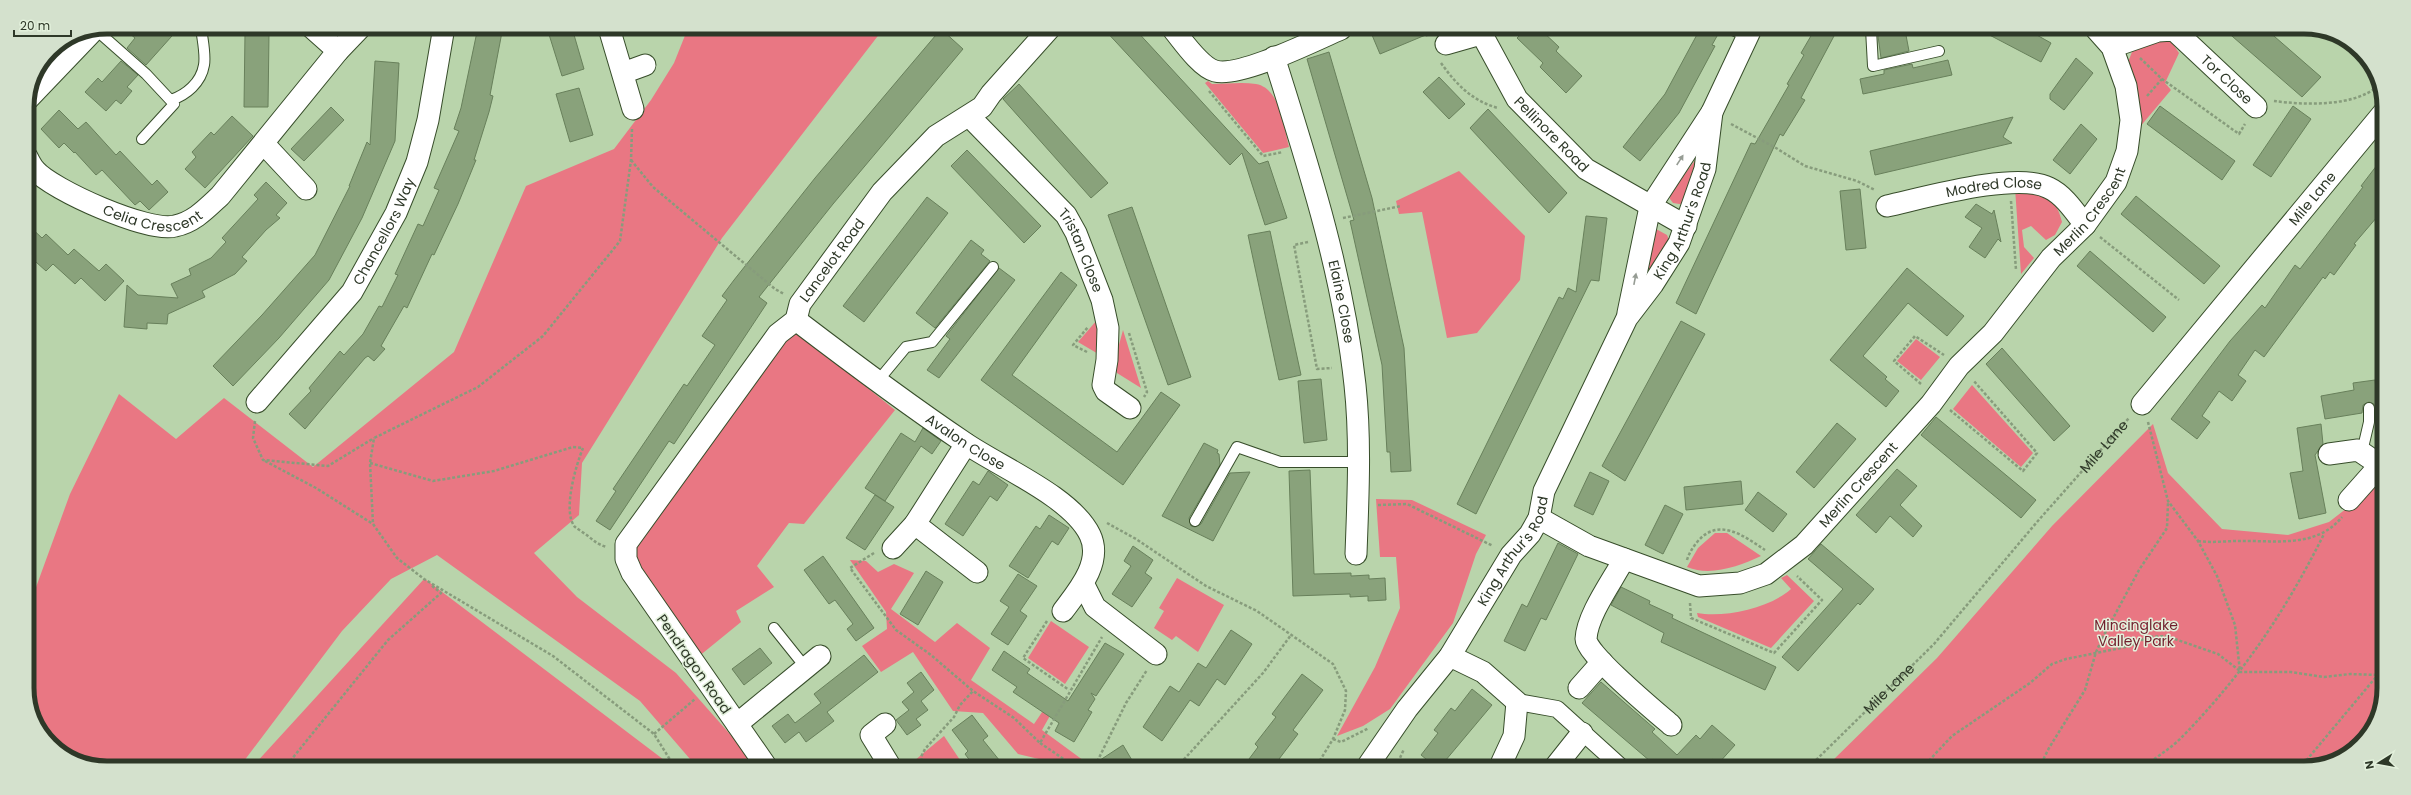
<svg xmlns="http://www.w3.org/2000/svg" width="2411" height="795" viewBox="0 0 2411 795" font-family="Poppins,sans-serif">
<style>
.green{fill:#e97783}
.building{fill:#89a27b;stroke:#68805b}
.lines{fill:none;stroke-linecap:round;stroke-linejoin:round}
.service-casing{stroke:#374d2a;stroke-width:12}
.pedestrian-casing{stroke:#374d2a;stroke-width:18}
.minor-casing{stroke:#374d2a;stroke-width:23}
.path{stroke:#879c7c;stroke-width:2.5;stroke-dasharray:3 2;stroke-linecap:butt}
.service{stroke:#fff;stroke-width:10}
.pedestrian{stroke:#fff;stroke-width:16}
.minor{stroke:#fff;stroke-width:21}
.oneway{fill:#969c94}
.labels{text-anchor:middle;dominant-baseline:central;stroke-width:3;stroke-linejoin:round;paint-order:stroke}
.street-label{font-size:14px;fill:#2e3828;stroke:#e2f0db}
.park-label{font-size:14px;fill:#711f2d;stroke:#e2f0db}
.rim{fill:none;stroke:#2e3828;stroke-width:5}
</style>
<rect width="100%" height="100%" fill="#b9d4ab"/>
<path class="green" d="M688 28H884L722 238 582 463 579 515 534 553 577 597 676 673 758 766H696L640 701 437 555 391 579 342 631 241 765H86L44 737 27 694V612L70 494 119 394 176 439 224 398 313 467 454 352 526 186 614 149 651 100 674 63Z
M2158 38 2171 41 2179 53 2165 83 2171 90 2139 128 2141 114 2128 62 2132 52 2140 45Z
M1208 81 1212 84C1226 84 1242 82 1256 84 1280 88 1284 127 1289 147L1263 153 1205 83Z
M1696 159H1700L1686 205 1673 203 1670 199V194Z
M1459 171 1525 236 1520 280 1477 333 1447 338 1422 212 1399 214 1396 201Z
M2015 188C2041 195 2055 193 2062 222L2055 235 2046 240 2031 226 2022 230 2024 247 2034 258 2021 274Z
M1656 229 1667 235 1669 240 1647 279 1644 268Z
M1097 320 1100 355 1078 342Z
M793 328 895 410 804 524 789 523 757 566 774 587 736 611 741 622 698 657 629 552Z
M1123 330 1141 388 1117 373 1113 367Z
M1916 339 1940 357 1921 380 1897 361Z
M1972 385 2033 453 2021 467 1953 409Z
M2153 424 2168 473 2222 529 2288 535 2329 522 2382 481 2381 709 2353 751 2305 768 1826 767 1937 658 2052 526Z
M1376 499 1412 500 1486 535 1476 554 1453 623 1390 709 1363 726 1337 736 1375 667 1400 608 1396 557H1380Z
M1715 533H1727L1761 556C1739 566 1711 577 1687 567L1698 548Z
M850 560 866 561 878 572 894 564 914 573 891 609 935 642 957 623 990 648 971 680 1034 724 1055 693 1061 696 1042 730 1091 766H1048L1043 760 1018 754 983 713 953 711 913 652 881 672 862 646 887 629 886 612Z
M1787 575 1814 601 1771 648 1698 617 1697 613C1725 618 1770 608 1791 589L1781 578Z
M1177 578 1224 605 1198 652 1176 636 1172 640 1154 628 1164 611 1159 608Z
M424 579H425L672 766 254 765Z
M1051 621 1089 647 1065 684 1028 658Z
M944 736 964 766H908Z"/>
<path class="building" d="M122 27H180L146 65 127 48 135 38Z
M478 27 502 32 490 95 493 96 489 112 474 160H476L458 204 434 255 432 254 407 308 404 306 381 346 385 349 374 361 368 356 365 358 305 429 289 414 311 391 309 388 340 351 344 355 363 334 379 306 382 307 398 275 395 274 418 224 423 226 439 190 434 188 459 131 454 129 461 108Z
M547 28H572L584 69 562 76Z
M1103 28H1134L1259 164 1268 161 1287 218 1265 225 1242 153 1230 165Z
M941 29 963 49 833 204 759 297 767 303 674 444 669 441 610 530 596 521 616 491 613 489 657 424 684 384 687 386 715 345 702 336 727 300 722 296 734 280 815 178Z
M1387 29H1440L1380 54 1372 35Z
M1526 29H1540L1559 47 1556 51 1582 76 1566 93 1540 67 1543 63 1517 38Z
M1700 29H1721L1712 45 1715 46 1679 113 1640 161 1623 147 1665 94Z
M1815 29H1834L1831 34 1834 36 1801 98 1805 100 1783 136 1780 134 1696 314 1676 303 1751 143 1755 144 1789 85 1787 84 1804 55 1801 53Z
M1978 29H2026L2051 43 2041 62Z
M1905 30 1909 51 1881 58 1878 36Z
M2225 30H2267L2321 77 2302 97Z
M245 33 269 34 268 107H244Z
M1329 52 1372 198 1404 348 1411 471 1391 472 1390 452H1387L1382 365 1350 221 1354 220 1307 59Z
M2076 58 2093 73 2064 110 2050 99V94Z
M1948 60 1952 75 1863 94 1860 79 1884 74V70L1912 64 1913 68Z
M121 61 138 75 127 87 132 91 121 104 116 100 106 111 85 92 98 78 102 82Z
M375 61 399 63 395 141 362 218 329 280 279 338 233 386 213 366 262 315 315 255 350 186H349L367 142 370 145Z
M1439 77 1465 104 1449 119 1423 92Z
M1019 84 1108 183 1091 198 1003 99Z
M579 88 593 135 570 142 556 94Z
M2160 106 2235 161 2222 180 2147 124Z
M2293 106 2311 119 2271 177 2253 165Z
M331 107 344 120 304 161 291 149Z
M1488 109 1567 193 1549 213 1470 128Z
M59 110 78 129 86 122 116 155 120 151 152 185 157 180 168 192 149 210 140 201 135 205 102 170 96 175 75 152 74 153 64 143 59 148 41 129Z
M232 116 253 136 205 188 185 169 196 157 192 152 211 132 214 135Z
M2013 117 2003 137 2012 143 1875 175 1870 151Z
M2081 124 2097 139 2070 174 2053 160Z
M967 150 1041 226 1024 243 951 166Z
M2384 156 2383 210 2354 244 2356 245 2334 275 2330 272 2325 279 2323 277 2264 357 2255 350 2238 375 2246 381 2232 401 2219 391 2202 416 2210 422 2197 439 2171 419 2230 341 2262 305 2265 308 2295 265 2300 269 2363 187 2361 186Z
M266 182 287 203 276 215 280 218 266 230 242 257 247 261 235 274 202 291 205 297 168 314 167 324 147 323V329L124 327 127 285 138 295 178 298 171 284 191 275 189 269 211 258 226 242 222 238 258 199 254 195Z
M1860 189 1866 248 1846 250 1840 191Z
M2136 196 2220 266 2204 284 2121 214Z
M927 197 948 213 864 322 843 306Z
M1976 204 1992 214 1994 210 2001 242 1998 239 1985 258 1969 247 1982 228 1965 217Z
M1132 207 1191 377 1168 385 1108 215Z
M1586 216 1607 218 1599 281 1591 280 1476 514 1457 504 1559 297 1563 299 1568 288 1576 292Z
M27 224 42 238 46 234 68 255 74 249 99 271 106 264 124 281 105 301 81 278 75 284 53 264 46 271 27 254Z
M1270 231 1301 375 1279 380 1248 235Z
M971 240 984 250 981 254 990 261 935 328 916 313Z
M2090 251 2166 317 2153 332 2077 266Z
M999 268 1015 280 939 378 927 370 950 339 946 336Z
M1907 268 1964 316 1947 336 1908 303 1863 356 1887 377 1885 379 1899 391 1886 407 1830 360Z
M1061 272 1077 285 1012 375 1117 452 1161 392 1180 405 1123 485 981 380Z
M1681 321 1705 334 1625 481 1602 466Z
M2002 348 2070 426 2054 441 1986 364Z
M1321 379 1327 440 1304 443 1298 381Z
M2375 380 2379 411H2376L2374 404 2369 402 2363 405 2362 413 2325 419 2321 396 2354 390 2353 383Z
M1936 417 2036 500 2021 518 1921 435Z
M1837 423 1856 439 1814 488 1796 472Z
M2321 424 2323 444 2315 455 2326 513 2299 519 2290 473 2303 471 2297 428Z
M923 428 941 441 932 454 921 446 885 501 865 488 901 433 915 442Z
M1204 443 1218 450 1217 453 1219 454 1220 465 1189 518 1191 526 1195 527 1201 524 1230 473 1250 472 1213 541 1162 516Z
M1897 469 1917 486 1900 505 1922 526 1913 537 1890 516 1876 533 1856 515Z
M1310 470 1314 574 1351 573V576L1369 575V579L1385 578 1386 600 1368 601V596L1350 597V594L1293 596 1289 471Z
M988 471 1008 485 997 501 990 496 963 536 945 524 973 481 979 485Z
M1590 472 1609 481 1593 515 1574 506Z
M1741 481 1743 504 1686 510 1684 487Z
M1758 492 1787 514 1773 532 1745 510Z
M875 495 894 507 865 550 846 538Z
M1665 505 1683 514 1663 554 1645 545Z
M1049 515 1069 528 1058 545 1052 541 1028 578 1009 566 1036 526 1040 529Z
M1558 543 1578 554 1546 620 1541 618 1525 651 1504 641 1522 604 1527 607Z
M1821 544 1874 589 1860 605 1858 603 1798 671 1782 657 1843 589 1808 559Z
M1133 546 1153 560 1145 573 1152 578 1132 607 1112 594 1131 566 1124 561Z
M823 556 874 628 856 641 847 629 853 624 835 600 829 604 804 570Z
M926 571 943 582 918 625 900 614Z
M1018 574 1037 586 1020 611 1027 616 1008 645 991 634 1009 607 1000 601Z
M1621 587 1650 601 1649 604 1673 615 1672 618 1776 667 1765 690 1661 642 1664 633 1611 605Z
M1231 630 1252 644 1225 685 1217 679 1199 706 1190 700 1162 741 1143 727 1170 686 1179 692 1198 663 1206 668Z
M1105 643 1124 654 1096 696 1091 693 1095 699 1088 710 1092 712 1074 742 1055 731 1059 723 1013 692 1017 687 992 670 1004 651 1030 669 1027 673 1068 701Z
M760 648 772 663 744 685 732 669Z
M864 655 878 672 827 712 834 721 806 742 799 732 785 743 772 726 788 714 795 723 821 703 814 694Z
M921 672 934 690 921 701 928 710 916 719 921 725 907 735 896 720 909 710 902 702 914 692 907 683Z
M1302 674 1323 690 1293 730 1298 734 1273 767H1243L1258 747 1255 744 1276 717 1272 714Z
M1601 682 1655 729 1652 732 1677 755 1696 735 1700 739 1712 725 1735 745 1718 764 1712 759 1705 767H1657L1582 703Z
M1472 689 1492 705 1440 767H1436L1421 755 1438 733 1434 730 1451 708 1455 711Z
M972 715 988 736 983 740 1004 766H974L965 754 968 751 952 730Z
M1123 745 1136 767 1091 766Z"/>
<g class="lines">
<g class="service-casing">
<path id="service" d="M95 29 146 74 174 104 142 139
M1730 29 1747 36
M1871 29 1873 66 1939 51
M171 100C186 95 201 83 204 65 206 54 202 38 201 27
M877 382 906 347 932 342 993 267
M2362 452 2369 422V408
M1195 521 1237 447 1280 462H1358
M774 628 806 668"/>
</g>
<g class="pedestrian-casing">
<path id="pedestrian" d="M1517 702 1557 709 1621 767"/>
</g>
<g class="minor-casing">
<g id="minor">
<path d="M311 27 338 51"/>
<path d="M609 28 633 109"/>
<path d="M1172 28C1182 40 1200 67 1215 71 1240 78 1315 40 1341 29"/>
<path id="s2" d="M1479 29 1517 99 1586 169 1686 226"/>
<path d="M1446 44 1481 34"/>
<path id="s3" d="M2112 47 2158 31 2174 30 2256 107"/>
<path id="s4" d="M1274 57C1308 165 1343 272 1355 385 1361 441 1358 498 1356 554"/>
<path d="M623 73 645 65"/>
<path d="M28 99 94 30"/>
<path id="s5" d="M969 116 1066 215 1076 233 1102 300 1108 328 1107 360 1103 385 1106 391 1130 408"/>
<path d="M264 144 306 189"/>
<path id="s6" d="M27 157C29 161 32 167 35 170 52 190 149 233 175 226 194 222 206 209 220 196L338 51 361 27"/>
<path id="s7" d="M1887 206C1924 198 2017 171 2049 188 2064 195 2075 212 2085 225"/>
<path d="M1628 313 1650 207 1712 112 1751 29"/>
<path id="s8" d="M796 320C851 362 907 404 965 443 1000 467 1072 497 1090 535 1103 562 1078 591 1063 611"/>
<path id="s9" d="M257 402 352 292 396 213 417 162 428 120 444 27"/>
<path id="s10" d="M2142 404 2384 112"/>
<path d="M2329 454 2358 450 2380 465 2382 463"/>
<path d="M2349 500 2380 465"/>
<path id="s11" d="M1539 518 1589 546 1699 586 1740 583 1766 574 1804 545 1931 404 1959 366 1993 333 2051 258 2085 225 2116 182 2127 151 2131 120 2126 86 2112 47 2096 29"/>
<path d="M915 524 977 572"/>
<path d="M893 548 915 524 966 444"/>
<path d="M1624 559C1613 580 1587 615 1586 639 1586 654 1656 712 1671 725"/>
<path d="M1084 585 1095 607 1156 654"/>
<path d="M1450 656 1483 672 1517 702 1514 736 1502 762V767"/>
<path d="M1579 688 1602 662"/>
<path d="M737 724 820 656"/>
<path d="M885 724 871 735 890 766"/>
<path id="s12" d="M766 766 632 573 626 559V544L778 334 796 320 800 304 882 192 936 136 982 107 991 94 1050 28"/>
<path id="s13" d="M1367 767 1407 709 1450 656 1511 555 1530 534 1539 518 1544 491 1627 318 1653 284 1679 243 1705 169 1712 112"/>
<path d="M1555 767 1582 733"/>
</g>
</g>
<g class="path">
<path d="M1424 29 1428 37"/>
<path d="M2140 58 2162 79 2239 134 2245 124"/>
<path d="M1441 63C1456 84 1472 101 1498 108"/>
<path d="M1209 91 1263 156 1283 152"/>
<path d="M2147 96 2162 79"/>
<path d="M2274 101C2304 105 2354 107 2378 86"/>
<path d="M1731 124 1776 148 1805 166 1857 181 1875 190"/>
<path d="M632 129 631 160 620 241 543 336 478 387 374 438 370 463 373 524 397 558 424 579 553 656 654 734 674 766"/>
<path d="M631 160 653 187 775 289 784 294"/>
<path d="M2011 201 2016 270"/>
<path d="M1343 218 1401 206"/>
<path d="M2100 237 2179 300"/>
<path d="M1308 242 1294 245 1317 369 1332 368"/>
<path d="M1129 333 1147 392 1144 397"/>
<path d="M1087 352 1073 345 1088 327"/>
<path d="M1921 384 1894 361 1915 336 1944 355"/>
<path d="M1950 410 2023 471 2037 453 1973 380"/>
<path d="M255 421 253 438 263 460 328 466 374 438"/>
<path d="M2148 422 2168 501 2198 541 2217 576 2235 625 2240 672H2291L2324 677 2350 674 2378 675 2381 678"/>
<path d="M265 461 316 488 373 524"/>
<path d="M370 463 433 481 494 471 573 447 583 448C576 465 562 512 575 527 579 530 584 533 588 536 594 541 599 545 607 547"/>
<path d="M1378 505 1407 504 1493 546"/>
<path d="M1107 523 1136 539 1206 586 1257 611 1333 664 1346 691 1345 710 1333 739 1316 767"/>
<path d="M2198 541C2211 543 2225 541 2238 541 2274 540 2316 549 2342 517"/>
<path d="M874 553 850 568 896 630 931 655 973 691 1014 718 1040 743 1102 637"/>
<path d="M1687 560C1689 553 1693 547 1698 541 1719 517 1744 536 1765 550"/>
<path d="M1690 603 1691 618 1774 653 1822 600 1797 576"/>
<path d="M1047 621 1023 658 1069 690"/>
<path d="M654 734 695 699"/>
<path d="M1333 739 1341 742 1369 728"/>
<path d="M1040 743 1074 766"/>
<path d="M287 765 388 640 441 593 431 585"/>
<path d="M923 766 921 757 925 749 954 717 960 705 973 691"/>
<path d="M1095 766 1126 703 1147 670"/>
<path d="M1177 767 1263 673 1291 635"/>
<path d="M1396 767 1404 749"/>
<path id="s1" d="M1809 767 1934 644 2037 522 2129 418"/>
<path d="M1922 768 1952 736 2030 683 2052 664 2066 659 2131 646 2147 637 2166 636 2218 654 2240 671"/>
<path d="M2039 768 2049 748 2085 690 2096 652 2104 635 2139 570 2167 528 2168 502"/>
<path d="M2142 768C2155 758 2170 749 2181 738 2242 676 2285 612 2324 534"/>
<path d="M2300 768 2381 671"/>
</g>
<use href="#service" class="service"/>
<use href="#pedestrian" class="pedestrian"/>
<use href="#minor" class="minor"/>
</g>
<defs><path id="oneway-solid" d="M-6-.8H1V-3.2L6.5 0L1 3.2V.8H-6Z"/></defs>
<g class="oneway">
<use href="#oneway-solid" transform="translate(1680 160) rotate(-57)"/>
<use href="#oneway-solid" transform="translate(1635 279) rotate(-79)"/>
</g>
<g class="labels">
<g class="street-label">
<text stroke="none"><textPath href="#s3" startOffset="137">Tor Close</textPath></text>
<text stroke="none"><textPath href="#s2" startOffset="129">Pellinore Road</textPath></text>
<text stroke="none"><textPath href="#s7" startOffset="109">Modred Close</textPath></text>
<text stroke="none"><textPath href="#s10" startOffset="267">Mile Lane</textPath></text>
<text stroke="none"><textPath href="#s6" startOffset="146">Celia Crescent</textPath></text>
<text stroke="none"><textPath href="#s11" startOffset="731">Merlin Crescent</textPath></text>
<text stroke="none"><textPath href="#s13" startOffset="636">King Arthur's Road</textPath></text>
<text stroke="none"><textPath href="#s9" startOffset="214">Chancellors Way</textPath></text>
<text stroke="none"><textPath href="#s5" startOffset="177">Tristan Close</textPath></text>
<text stroke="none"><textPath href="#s12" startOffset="618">Lancelot Road</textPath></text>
<text stroke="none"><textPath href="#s4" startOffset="254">Elaine Close</textPath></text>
<text stroke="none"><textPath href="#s8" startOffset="209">Avalon Close</textPath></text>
<text stroke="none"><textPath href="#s1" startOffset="436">Mile Lane</textPath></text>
<text stroke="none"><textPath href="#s11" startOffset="372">Merlin Crescent</textPath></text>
<text stroke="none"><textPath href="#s13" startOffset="262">King Arthur's Road</textPath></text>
<text transform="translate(694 664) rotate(55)">Pendragon Road</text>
<text stroke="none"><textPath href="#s1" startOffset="112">Mile Lane</textPath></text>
</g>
<g class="park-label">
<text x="2136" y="625">Mincinglake<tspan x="2136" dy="16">Valley Park</tspan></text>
</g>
</g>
<path d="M0 0H2411V795H0ZM107 34H2304A73 73 0 0 1 2377 107V688A73 73 0 0 1 2304 761H107A73 73 0 0 1 34 688V107A73 73 0 0 1 107 34Z" fill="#d4e1cd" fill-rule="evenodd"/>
<path class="rim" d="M107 34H2304A73 73 0 0 1 2377 107V688A73 73 0 0 1 2304 761H107A73 73 0 0 1 34 688V107A73 73 0 0 1 107 34Z"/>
<g transform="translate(2379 763) rotate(259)" stroke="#e2f0db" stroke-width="3" paint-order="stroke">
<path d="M0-3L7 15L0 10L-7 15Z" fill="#2e3828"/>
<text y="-6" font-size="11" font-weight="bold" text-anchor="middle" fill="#2e3828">N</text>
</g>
<path d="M14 30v6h57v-6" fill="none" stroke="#2e3828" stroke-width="2"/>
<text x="20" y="30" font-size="12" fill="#2e3828" stroke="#e2f0db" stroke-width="3" paint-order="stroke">20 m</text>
</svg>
